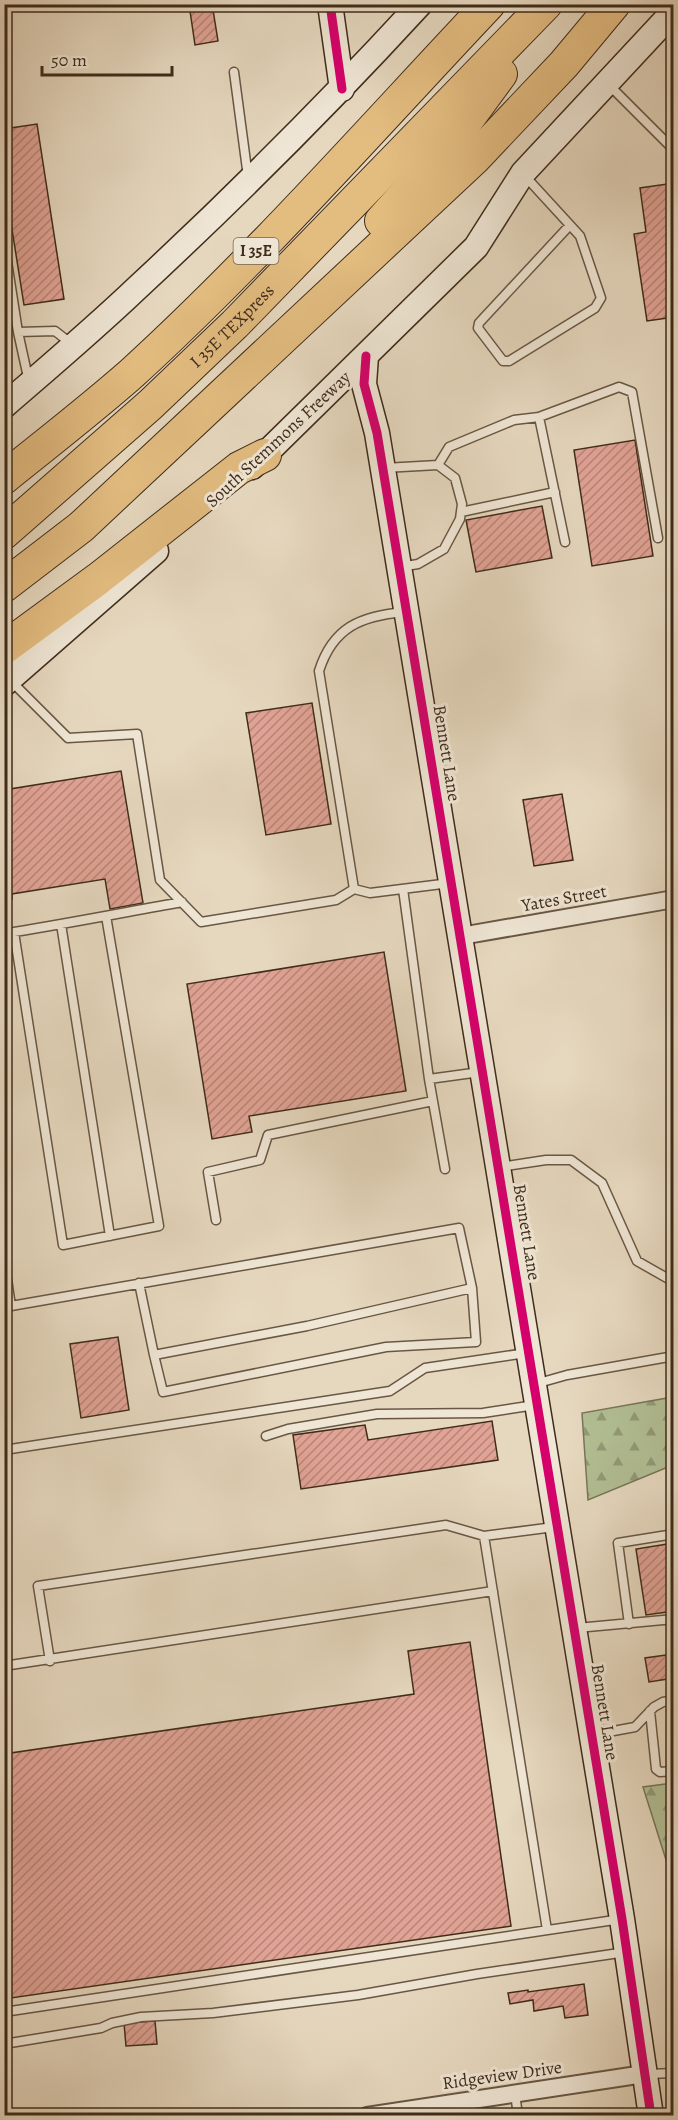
<svg xmlns="http://www.w3.org/2000/svg" width="678" height="2120" viewBox="0 0 678 2120" font-family="Alegreya,serif">
<style>
.forest{fill:url(#forest-firs);stroke:#787658;stroke-width:1.5}
.building{fill:url(#building-hatch);stroke:#3f2c1b;stroke-width:1.5}
.lines{fill:none;stroke-linecap:round;stroke-linejoin:round}
.lane-casing{stroke:#695744;stroke-width:11}
.street-casing{stroke:#695744;stroke-width:20}
.secondary-casing{stroke:#3f2c1b;stroke-width:27}
.highway-casing{stroke:#3f2c1b;stroke-width:34}
.lane{stroke:#efe6d5;stroke-width:8}
.street{stroke:#efe6d5;stroke-width:16}
.secondary{stroke:#efe6d5;stroke-width:24}
.highway{stroke:#e3bc80;stroke-width:32}
.cycleway-casing{stroke:#efe6d5;stroke-width:13}
.cycleway{stroke:#d6006c;stroke-width:9}
.labels{text-anchor:middle;dominant-baseline:central;stroke-width:6;stroke-linejoin:round;paint-order:stroke}
.shield{fill:#efe6d5;stroke:#746453;stroke-width:1.5}
.shield-label{font-size:16px;font-weight:bold;fill:#3f2c1b}
.street-label{font-size:18px;fill:#3f2c1b;stroke:#efe6d5}
</style>
<defs>
<pattern id="forest-firs" width="22" height="20" patternUnits="userSpaceOnUse" patternTransform="scale(1.5)"><rect width="22" height="20" fill="#b2bf94"/><path d="M5 1l3.5 6h-7zM16 11l3.5 6h-7z" fill="#929b78"/></pattern>
<pattern id="building-hatch" width="6" height="6" patternUnits="userSpaceOnUse" patternTransform="scale(1.5)"><rect width="6" height="6" fill="#e1a395"/><path d="M-1 1l2-2M0 6l6-6M5 7l2-2" fill="none" stroke="#b88579"/></pattern>
</defs>
<rect width="100%" height="100%" fill="#e6d8bf"/>
<filter id="stains"><feTurbulence type="fractalNoise" baseFrequency=".00333" numOctaves="4"/><feColorMatrix values="0 0 0 0 .2 0 0 0 0 .09 0 0 0 0 .02 0 0 0 .5 -.17"/></filter>
<radialGradient id="worn" r=".72"><stop offset=".6" stop-color="#630" stop-opacity="0"/><stop offset="1" stop-color="#630" stop-opacity=".3"/></radialGradient>
<path class="forest" d="M673 1397V1465L588 1500 582 1413Z
M673 1783H674L673 1882 643 1787Z"/>
<path class="building" d="M189 4H208L209 11 213 10 218 41 195 45Z
M37 124 64 299 24 305 4 179V129Z
M674 183V317L647 321 634 234 646 232 640 188Z
M635 440 653 556 592 566 574 450Z
M542 506 552 558 476 572 466 520Z
M312 703 331 824 266 835 246 713Z
M121 771 143 903 110 909 105 879 12 894V899L4 901V868H6L4 790Z
M562 794 573 860 534 866 523 800Z
M384 952 406 1091 249 1116 252 1132 212 1139 187 984Z
M118 1337 129 1410 81 1418 70 1344Z
M492 1421 498 1460 301 1489 293 1435 365 1425 368 1440Z
M674 1543V1611L646 1615 636 1549Z
M470 1642 511 1926 4 1999V1754L414 1694 408 1651Z
M673 1654 674 1678 649 1682 645 1658Z
M584 1984 588 2015 565 2018 563 2006 534 2011 533 2000 510 2004 508 1993 528 1990V1992Z
M155 2021 157 2044 126 2046 124 2023Z"/>
<g class="lines">
<g class="lane-casing">
<path id="lane" d="M234 72 248 177
M608 84 674 150
M525 176 580 236 601 298 595 308 509 361H503L478 328 479 323 570 225
M4 242 18 332
M29 382 18 332 55 331 73 345
M539 417 565 542
M384 468 438 465 449 447 514 420 539 417 619 387 632 392 658 538
M461 512 555 492
M400 567 418 564 444 549 460 519 462 504 455 478 438 465
M404 612C361 616 333 627 319 671L354 889 370 893 450 883
M10 680 68 738 137 734 160 880 201 922 336 900 354 889
M403 889 429 1079 445 1169
M106 916 159 1226 63 1245 14 932C70 923 126 912 182 902
M61 924 110 1236
M429 1079 480 1072
M500 1167 546 1160H571L602 1183 637 1261 674 1282
M216 1220 208 1172 260 1160 268 1135 433 1101
M4 1259 11 1306 459 1228 472 1288 307 1326 154 1355 139 1283
M154 1355 163 1392 386 1347 476 1342 472 1288
M535 1384 567 1375 674 1356
M266 1436 288 1429 377 1414 483 1413 535 1405
M4 1450 390 1391 425 1368 526 1353
M484 1536 547 1930
M629 1624 618 1543 674 1534
M577 1628 674 1619
M50 1661 38 1586 446 1525 484 1536 554 1527
M4 1666 493 1591
M650 1711 656 1769 660 1772 674 1771
M592 1735 635 1727 654 1707 663 1702 674 1700
M4 2012 621 1919
M4 2044 101 2028 112 2023 141 2017 213 2013 358 1995 477 1974 626 1952
M648 2074 674 2073
M515 2093 518 2116"/>
</g>
<g class="street-casing">
<path id="street" d="M461 936 674 899
M367 2116 644 2074"/>
</g>
<g class="secondary-casing">
<path id="secondary" d="M330 4 342 89
M366 356 364 384 377 433 622 1919 651 2116
M4 406C49 367 94 329 137 288 235 197 330 102 420 4
M252 467 476 247 523 173 674 11
M4 684 156 551"/>
</g>
<g class="highway-casing">
<g id="highway">
<path d="M381 221 446 149 501 74"/>
<path d="M4 478C46 444 90 410 131 374 258 258 371 129 489 4"/>
<path id="s1" d="M4 533 150 405 235 324 546 4"/>
<path d="M4 586 81 527 475 158 564 64 614 4"/>
<path d="M4 648 98 579 239 468 265 455"/>
</g>
</g>
<use href="#lane" class="lane"/>
<use href="#street" class="street"/>
<use href="#secondary" class="secondary"/>
<use href="#highway" class="highway"/>
<g class="cycleway-casing">
<path id="cycleway" d="M330 4 342 89
M366 356 364 384 377 433 622 1919 651 2116"/>
</g>
<use href="#cycleway" class="cycleway"/>
</g>
<g class="labels">
<rect class="shield" x="233.5" y="238" width="45" height="26" rx="4.5"/>
<g class="shield-label">
<text x="256" y="251">I 35E</text>
</g>
<g class="street-label">
<text stroke="none"><textPath href="#s1" startOffset="308">I 35E TEXpress</textPath></text>
<text transform="translate(278 439) rotate(-43)">South Stemmons Freeway</text>
<text transform="translate(447 753) rotate(81)">Bennett Lane</text>
<text transform="translate(564 898) rotate(-10)">Yates Street</text>
<text transform="translate(527 1232) rotate(81)">Bennett Lane</text>
<text transform="translate(605 1712) rotate(81)">Bennett Lane</text>
<text transform="translate(502 2075) rotate(-8)">Ridgeview Drive</text>
</g>
</g>
<rect width="678" height="2120" fill="none" stroke="#e6d8bf" stroke-width="24"/>
<rect x="6" y="6" width="666" height="2108" fill="none" stroke="#3f2c1b" stroke-width="3"/>
<rect x="12" y="12" width="654" height="2096" fill="none" stroke="#3f2c1b" stroke-width="1.5"/>
<path d="M42 66v9h130v-9" fill="none" stroke="#3f2c1b" stroke-width="3"/>
<text x="51" y="66" font-size="18" fill="#3f2c1b" stroke="#efe6d5" stroke-width="4.5" paint-order="stroke">50 m</text>
<rect width="100%" height="100%" filter="url(#stains)"/>
<rect width="100%" height="100%" fill="url(#worn)"/>
</svg>
